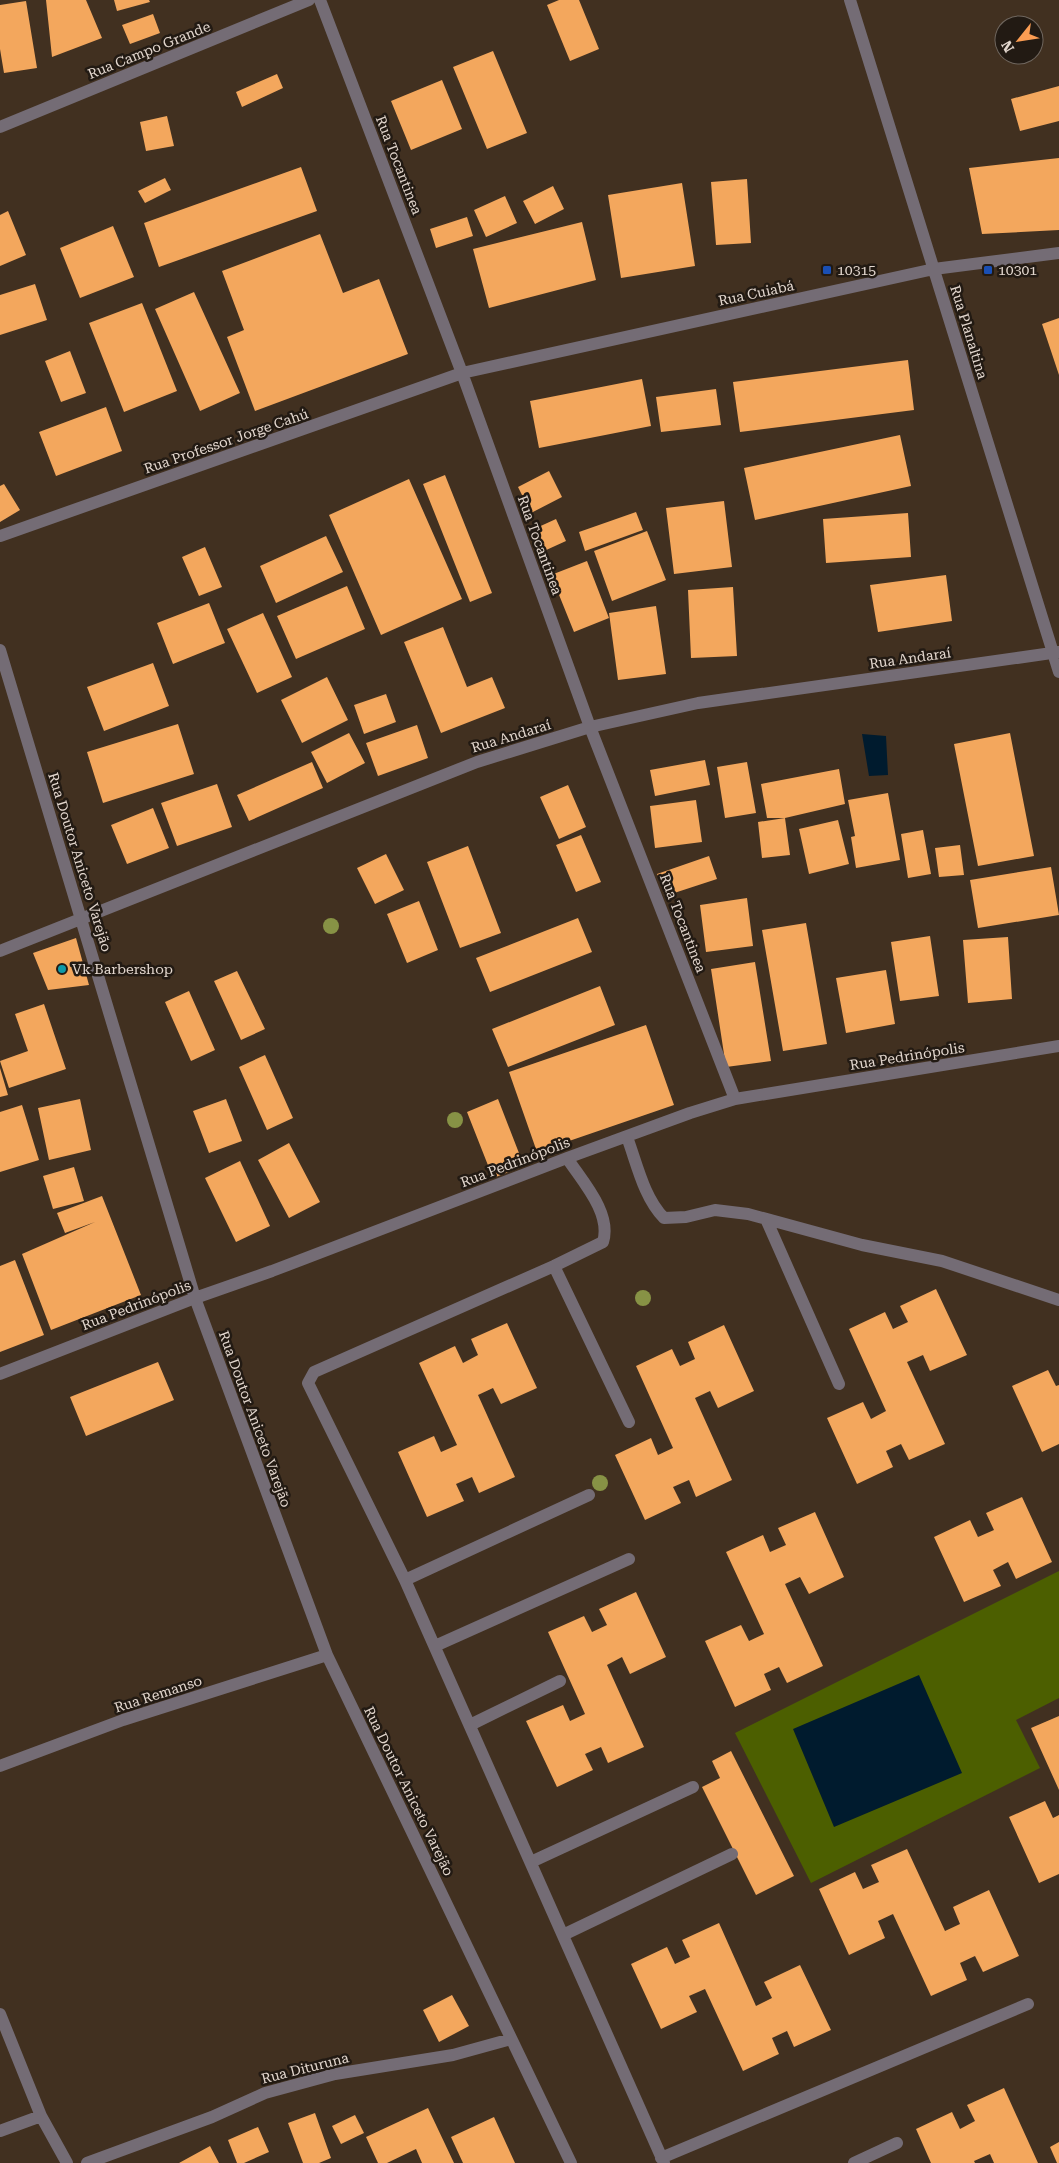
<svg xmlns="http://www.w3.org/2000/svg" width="1059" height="2163" viewBox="0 0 1059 2163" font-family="'Roboto Serif',serif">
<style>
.green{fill:#4c5f00}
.water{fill:#001b2e}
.building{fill:#f3a75d}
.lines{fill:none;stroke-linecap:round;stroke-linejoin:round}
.minor{stroke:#746c75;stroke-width:12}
.tree{fill:#879245}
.transit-dot{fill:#1a4fb4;stroke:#221a13;stroke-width:2}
.culture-dot{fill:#0f9aa8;stroke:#221a13;stroke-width:2}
.labels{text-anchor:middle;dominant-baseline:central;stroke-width:5;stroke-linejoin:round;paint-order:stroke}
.street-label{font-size:14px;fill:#e3d7ce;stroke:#221a13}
.poi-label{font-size:14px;fill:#e3d7ce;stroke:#221a13;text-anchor:start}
</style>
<rect width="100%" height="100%" fill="#413020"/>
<path class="green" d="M1059 1571V1698L1016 1720 1040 1768 811 1883 735 1733Z"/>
<path class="water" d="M862 734 886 736 888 775 869 776Z
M919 1675 962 1773 834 1827 793 1729Z"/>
<path class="building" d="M46 0H86L102 38 52 57Z
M114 0H149L150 2 117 11Z
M559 0H579L599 49 570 61 547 5Z
M26 1 37 68 4 73 0 49V5Z
M153 14 160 33 130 44 122 25Z
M493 51 527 133 487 149 453 67Z
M277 74 283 88 242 107 236 92Z
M442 80 462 129 411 150 391 101Z
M1059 86V121L1020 131 1011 99Z
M167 116 174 146 146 151 140 122Z
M1059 158V230L982 234 969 168Z
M301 167 317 211 159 267 144 223Z
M165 178 171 190 145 203 138 191Z
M747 179 751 243 716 245 711 182Z
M682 183 695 266 621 278 608 195Z
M553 186 564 209 535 224 523 201Z
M505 196 517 223 486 237 474 210Z
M8 211 26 255 0 266V215Z
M467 217 473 236 436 248 430 229Z
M582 222 596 280 489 308 473 249Z
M113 226 134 277 80 298 60 248Z
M320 234 343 293 379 279 408 354 255 411 227 337 244 330 222 271Z
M35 284 47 320 0 335V295Z
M194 292 240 393 200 411 155 309Z
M142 303 177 391 124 412 89 323Z
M1059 318V375L1042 324Z
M70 351 86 393 61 402 45 361Z
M908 360 914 410 740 432 733 382Z
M642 379 651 426 539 448 530 401Z
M716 389 721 425 661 432 656 397Z
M106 407 122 451 56 476 39 432Z
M900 435 911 486 755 520 744 468Z
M549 471 562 497 531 513 518 487Z
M445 475 492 593 470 602 423 484Z
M409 479 462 599 381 635 329 515Z
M4 484 20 510 0 522V486Z
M724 501 732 567 674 574 666 508Z
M636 512 643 530 585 551 579 532Z
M908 513 911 557 826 563 823 519Z
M556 519 566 541 544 551 534 529Z
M647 531 666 580 612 601 594 551Z
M326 536 343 572 276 603 260 566Z
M205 547 222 587 199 596 182 557Z
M587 561 609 618 574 632 551 575Z
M946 575 952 621 878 632 870 585Z
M347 586 365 629 296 659 277 616Z
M733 587 737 656 691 658 688 590Z
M209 603 225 643 173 664 157 623Z
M656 606 666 674 618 680 609 613Z
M263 613 292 677 257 693 227 629Z
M443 627 467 687 492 677 505 708 441 733 404 642Z
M153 663 169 706 104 731 87 687Z
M327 677 348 720 302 743 281 700Z
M386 694 396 722 364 734 354 705Z
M178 724 194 774 103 803 87 752Z
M417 725 428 758 378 776 366 743Z
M349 733 365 763 327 783 311 752Z
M1010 733 1034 856 978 866 954 744Z
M705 760 710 785 655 796 650 770Z
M312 762 323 788 249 821 237 795Z
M747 762 756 813 725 818 717 767Z
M839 769 845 804 785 818H767L761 784Z
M217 784 232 827 177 846 161 803Z
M568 785 586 827 559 839 540 797Z
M888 793 900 860 856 868 851 837 855 836 848 800Z
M696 800 702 842 655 848 650 806Z
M153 808 169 848 127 864 111 825Z
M785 818 790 855 762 858 758 822Z
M838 820 849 864 809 874 799 829Z
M923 830 931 874 908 878 901 834Z
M581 835 601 882 576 892 556 845Z
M960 845 964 875 939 877 935 848Z
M468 846 501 933 460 948 427 862Z
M386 854 404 890 375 904 357 868Z
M709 856 717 879 665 896 657 874Z
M1051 867 1059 915 978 928 970 880Z
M747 898 753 946 706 952 700 905Z
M419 901 438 950 407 963 387 914Z
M578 918 592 952 490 992 476 958Z
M806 923 827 1044 783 1051 762 930Z
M930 936 939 996 900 1001 891 942Z
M1008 937 1012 999 968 1003 963 940Z
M76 938 89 985 48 990 33 953Z
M755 962 771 1061 726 1067 711 969Z
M886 970 895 1024 846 1033 836 978Z
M237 971 265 1029 241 1040 214 981Z
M600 986 615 1025 508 1067 492 1029Z
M189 991 215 1050 191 1061 165 1002Z
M44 1004 66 1069 9 1088 0 1061 28 1051 15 1014Z
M646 1025 674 1105 537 1152 509 1072Z
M265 1055 293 1118 267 1130 239 1067Z
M0 1068 8 1095 0 1097Z
M80 1099 91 1150 49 1160 38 1108Z
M226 1099 242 1141 209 1153 193 1111Z
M498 1099 524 1166 493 1178 467 1112Z
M22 1105 39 1160 0 1172V1112Z
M289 1143 320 1202 289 1218 258 1160Z
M240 1161 270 1226 236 1242 205 1178Z
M74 1167 84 1201 53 1209 43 1176Z
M102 1196 141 1295 51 1330 22 1254 95 1222 65 1233 57 1213Z
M15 1260 44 1335 0 1352V1266Z
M936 1289 967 1355 930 1371 923 1355 907 1362 945 1444 909 1460 901 1444 886 1451 893 1467 857 1484 827 1418 863 1402 871 1419 886 1411 849 1329 885 1312 893 1329 908 1322 900 1306Z
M507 1323 537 1388 501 1404 493 1388 478 1395 515 1477 479 1493 472 1477 456 1484 464 1501 427 1517 398 1452 434 1436 441 1452 457 1445 419 1363 455 1346 463 1363 478 1355 471 1339Z
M724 1325 754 1391 718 1408 710 1391 695 1398 732 1480 696 1497 689 1480 673 1487 681 1503 645 1520 615 1455 651 1438 658 1455 673 1448 636 1366 672 1349 680 1366 695 1359 688 1342Z
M158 1362 174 1400 86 1436 70 1397Z
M1048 1370 1056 1386 1059 1385V1444L1042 1452 1012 1386Z
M1022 1497 1052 1562 1016 1579 1008 1562 993 1570 1001 1586 964 1602 934 1537 970 1520 978 1537 994 1530 986 1513Z
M815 1512 844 1577 809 1594 800 1577 785 1584 823 1666 787 1683 779 1667 764 1674 771 1690 735 1707 705 1641 741 1625 749 1641 764 1634 726 1552 763 1535 770 1552 786 1545 778 1528Z
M636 1592 666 1657 630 1674 622 1657 607 1665 644 1747 608 1763 601 1747 585 1754 593 1770 557 1787 526 1721 563 1705 570 1721 585 1714 548 1632 584 1616 592 1632 607 1625 599 1609Z
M1059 1716V1790L1031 1728Z
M731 1751 794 1876 756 1895 702 1787 720 1778 712 1761Z
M1045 1801 1053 1818 1059 1815V1874L1039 1883 1009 1817Z
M907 1849 945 1931 960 1924 953 1907 989 1890 1019 1956 983 1972 975 1956 960 1963 967 1980 931 1996 893 1914 878 1921 885 1938 849 1955 819 1889 855 1872 863 1889 879 1882 871 1865Z
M719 1923 756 2006 772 1998 764 1982 800 1965 831 2030 794 2047 787 2031 772 2038 779 2054 743 2071 705 1989 689 1996 697 2012 661 2029 631 1964 667 1947 675 1964 690 1957 682 1940Z
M452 1995 469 2026 439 2042 423 2010Z
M1004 2088 1038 2163H994L990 2154 974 2161 975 2163H931L916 2129 952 2112 960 2129 975 2121 967 2105Z
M428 2108 454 2163H422L416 2149 387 2163H378L366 2137Z
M315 2113 331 2158 319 2163H303L288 2123Z
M355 2115 364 2133 341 2144 332 2126Z
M494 2117 515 2163H463L451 2137Z
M258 2127 269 2152 244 2163H237L228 2140Z
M1059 2142V2163H1057L1050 2147Z
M210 2146 219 2163H179Z"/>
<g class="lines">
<path class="minor" d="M320 0 462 373 590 727 735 1099
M850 0 1059 672
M0 127 309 0
M0 536 462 373 934 269 1059 253
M0 650 195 1298 327 1655 571 2163
M0 951 477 762 590 727 698 703 1059 652
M627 1137C637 1164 644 1198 664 1218L686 1217 715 1210 748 1214 862 1245 942 1261 1059 1300
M567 1158C582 1181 612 1213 603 1242L554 1266 314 1372 308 1383 405 1580 664 2163
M766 1219 839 1384
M554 1266 629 1422
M0 1374 195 1298 272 1271 567 1158 690 1113 735 1099 1059 1046
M405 1580 589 1495
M435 1646 629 1559
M470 1725 560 1681
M0 1766 123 1720 327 1655
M531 1862 693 1787
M563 1935 732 1854
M0 2014 41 2116 67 2163
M0 2131 41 2116
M661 2158 1028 2004
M87 2163 212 2117 265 2093 335 2074 453 2055 511 2039
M854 2163 897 2143"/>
</g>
<g class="tree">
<circle cx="331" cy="926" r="8"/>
<circle cx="455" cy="1120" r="8"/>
<circle cx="643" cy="1298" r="8"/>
<circle cx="600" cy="1483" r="8"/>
</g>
<g class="transit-dot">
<rect x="822" y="265" width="10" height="10" rx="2.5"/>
<rect x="983" y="265" width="10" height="10" rx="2.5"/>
</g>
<circle class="culture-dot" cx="62" cy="969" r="5"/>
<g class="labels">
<g class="street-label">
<text transform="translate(149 50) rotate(-22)">Rua Campo Grande</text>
<text transform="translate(399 165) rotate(69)">Rua Tocantinea</text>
<text transform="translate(756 293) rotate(-12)">Rua Cuiabá</text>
<text transform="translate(969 332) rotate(73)">Rua Planaltina</text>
<text transform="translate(226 441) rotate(-19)">Rua Professor Jorge Cahú</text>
<text transform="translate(540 545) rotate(70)">Rua Tocantinea</text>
<text transform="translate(910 658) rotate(-8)">Rua Andaraí</text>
<text transform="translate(511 736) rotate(-17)">Rua Andaraí</text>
<text transform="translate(80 862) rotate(73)">Rua Doutor Aniceto Varejão</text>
<text transform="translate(683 923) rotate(69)">Rua Tocantinea</text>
<text transform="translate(907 1056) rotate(-9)">Rua Pedrinópolis</text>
<text transform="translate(515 1162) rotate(-21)">Rua Pedrinópolis</text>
<text transform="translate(136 1305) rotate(-21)">Rua Pedrinópolis</text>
<text transform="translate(255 1419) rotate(70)">Rua Doutor Aniceto Varejão</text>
<text transform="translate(158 1694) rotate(-18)">Rua Remanso</text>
<text transform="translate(409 1791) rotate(64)">Rua Doutor Aniceto Varejão</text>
<text transform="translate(305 2068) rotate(-14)">Rua Dituruna</text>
</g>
<g class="poi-label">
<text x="837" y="270">10315</text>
<text x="998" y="270">10301</text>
<text x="72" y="969">Vk Barbershop</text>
</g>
</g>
<g transform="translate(1019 40) rotate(240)"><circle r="24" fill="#221a13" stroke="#6f665e"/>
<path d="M0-4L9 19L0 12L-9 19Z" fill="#fc9d53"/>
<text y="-8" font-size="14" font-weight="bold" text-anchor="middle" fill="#e3d7ce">N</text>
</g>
</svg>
